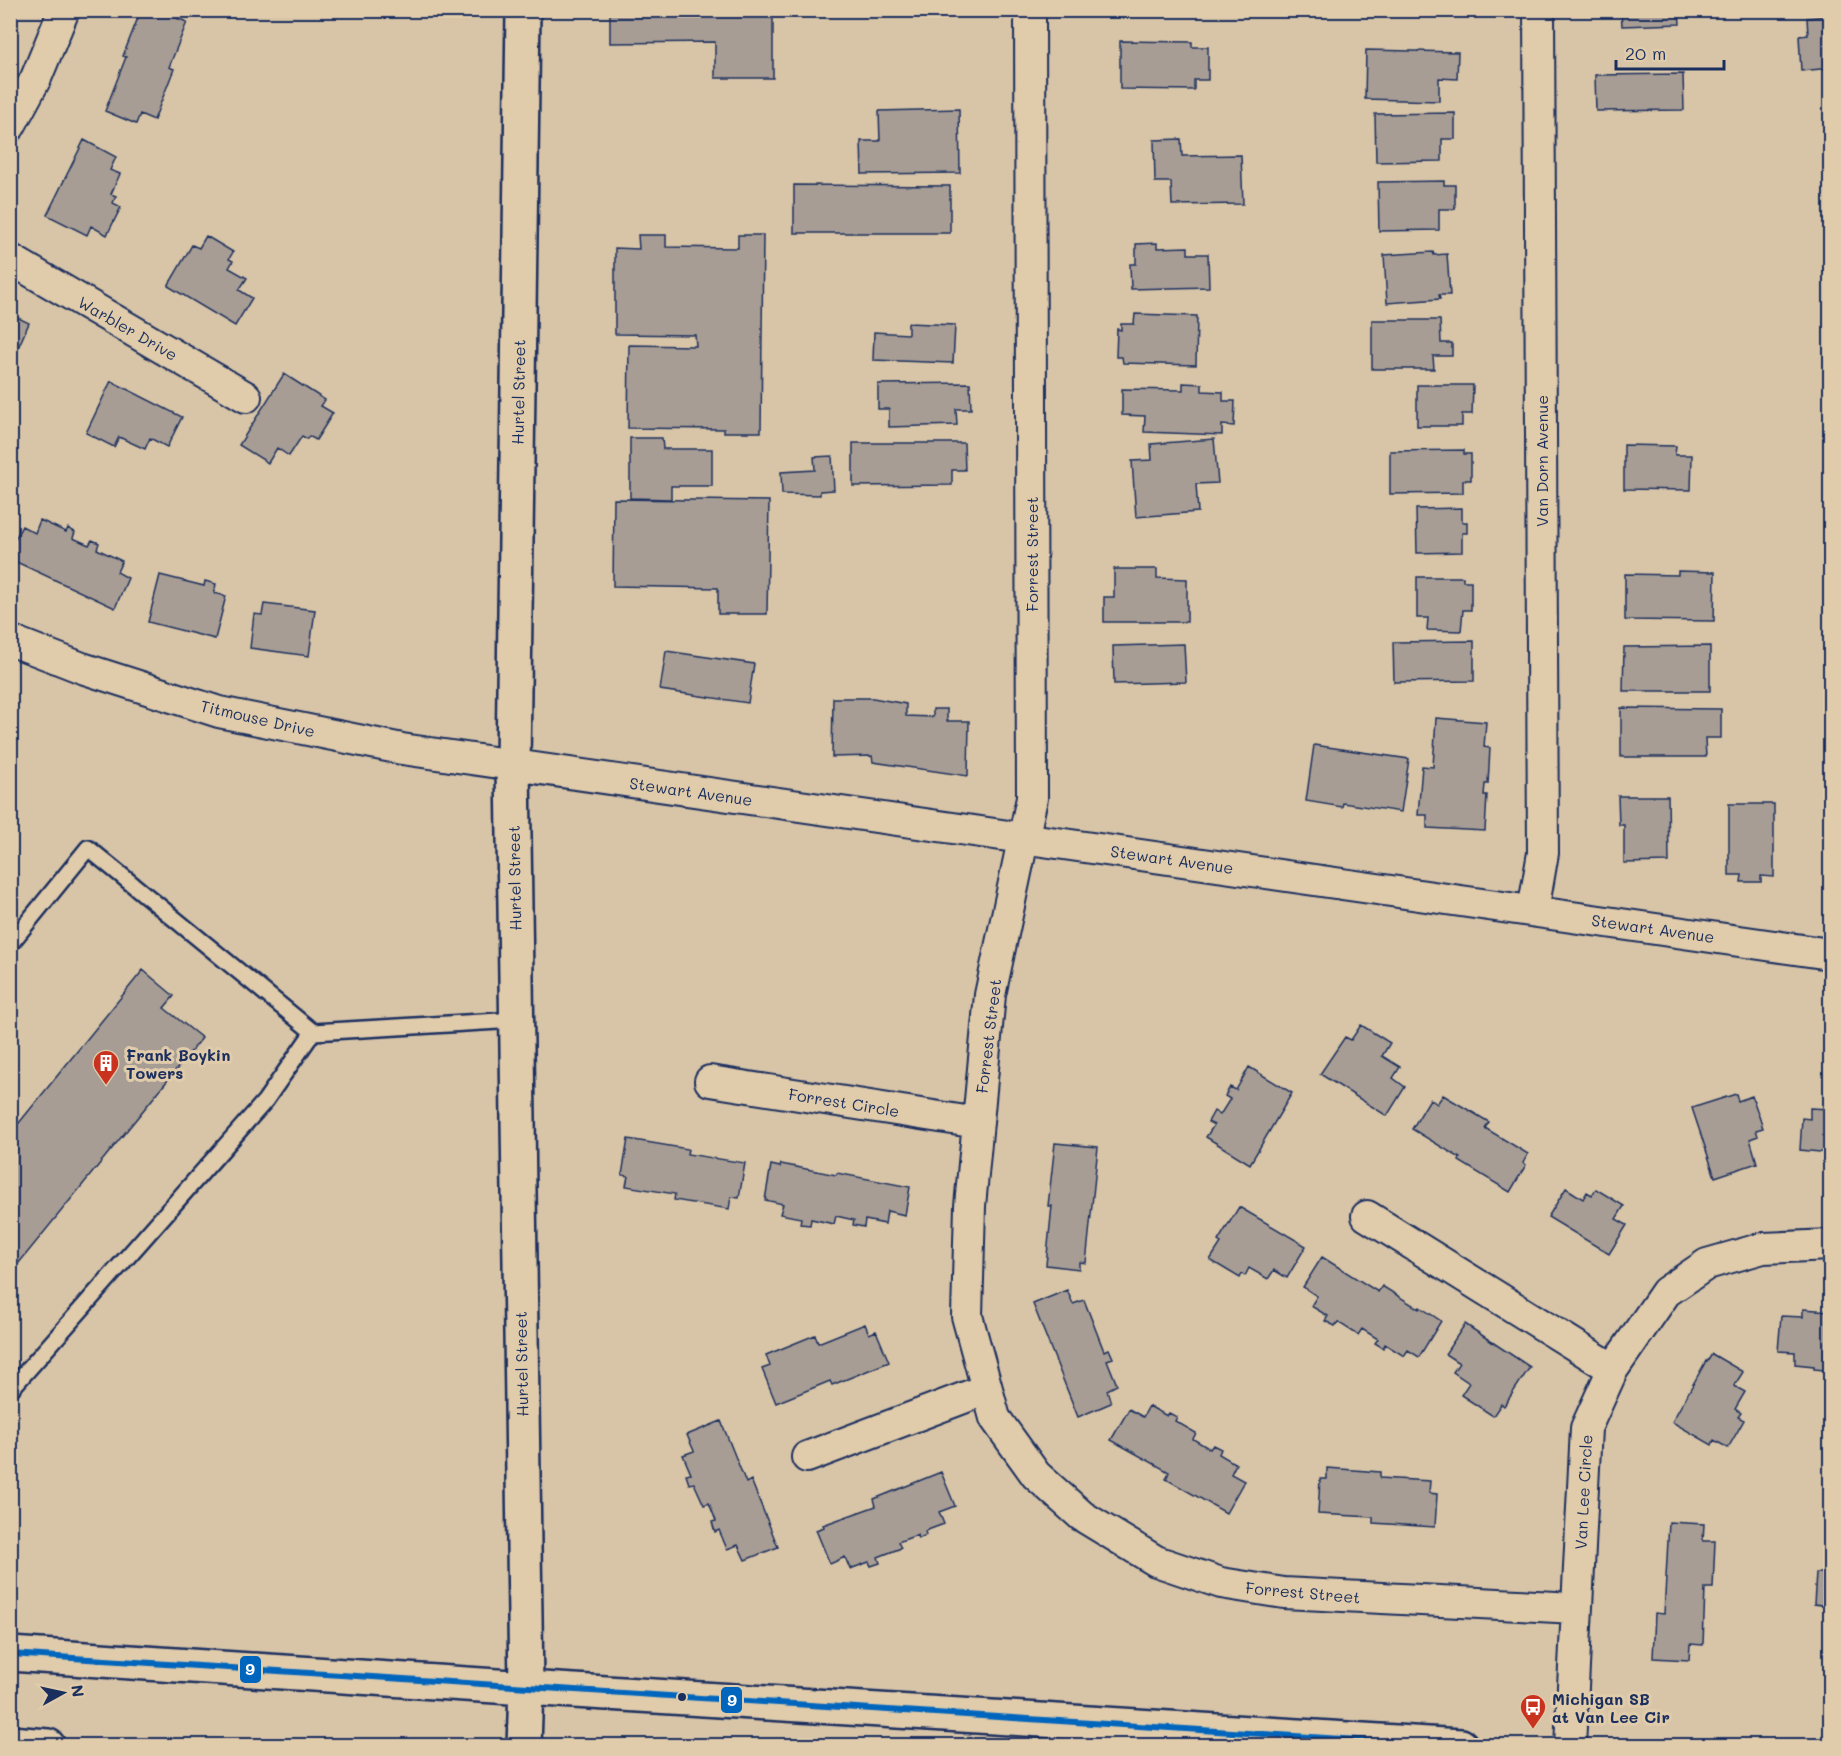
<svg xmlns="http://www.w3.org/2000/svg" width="1841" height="1756" viewBox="0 0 1841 1756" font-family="Mali,sans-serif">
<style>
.building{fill:#a79d94;stroke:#1b2f5e;stroke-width:1.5}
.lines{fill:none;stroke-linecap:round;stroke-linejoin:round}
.lane-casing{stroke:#1b2f5e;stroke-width:20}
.street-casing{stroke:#1b2f5e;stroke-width:34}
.secondary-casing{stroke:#1b2f5e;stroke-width:38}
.lane{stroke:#e0cbaa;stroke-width:15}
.street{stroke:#e0cbaa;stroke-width:30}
.secondary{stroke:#e0cbaa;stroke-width:33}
.bus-1-casing{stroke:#e0cbaa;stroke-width:10}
.bus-1{stroke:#0065bd;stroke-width:6}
.bus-dot{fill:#1b2f5e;stroke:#e0cbaa;stroke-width:2}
.labels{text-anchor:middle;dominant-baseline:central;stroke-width:6;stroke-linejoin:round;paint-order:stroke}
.street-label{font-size:16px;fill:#1b2f5e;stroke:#e0cbaa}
.poi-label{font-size:16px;font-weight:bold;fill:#1b2f5e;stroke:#e0cbaa;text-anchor:start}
.line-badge{stroke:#e0cbaa;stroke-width:2}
.badge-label{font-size:16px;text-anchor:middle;font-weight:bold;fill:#fff}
</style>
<rect width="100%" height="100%" fill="#d8c5a7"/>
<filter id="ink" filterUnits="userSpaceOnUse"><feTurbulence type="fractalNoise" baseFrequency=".0167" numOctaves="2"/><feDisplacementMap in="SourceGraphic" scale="12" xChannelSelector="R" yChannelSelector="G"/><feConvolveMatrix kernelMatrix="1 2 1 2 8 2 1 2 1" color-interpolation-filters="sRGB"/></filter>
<g filter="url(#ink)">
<path class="building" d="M136 10H177L174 17 187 22 169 67 174 69 154 120 140 114 136 124 105 111 126 57 123 56 139 15 135 13Z
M610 10H773V78H715V42L610 43Z
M908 10H954V15H908Z
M1621 10H1679L1680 24 1622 26Z
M1830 16V68L1801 71 1799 36 1808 35 1807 18Z
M1120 41 1192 42V47H1208V80H1194V90L1120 89Z
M1366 50 1458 52 1457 79 1439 78V101L1365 99Z
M1683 74 1684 110 1596 111 1595 75Z
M959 109 960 173 862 174 861 141H880L879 111Z
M1455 113V139H1442V161L1376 162 1375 114Z
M1181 139 1182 156 1241 155 1243 204 1172 205 1171 182H1155L1154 140Z
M84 140 116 157 110 170 120 174 111 194 116 196 113 203 121 207 107 235 91 226 87 235 47 215Z
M1444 181V185H1455V209H1439V230L1379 231 1378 182Z
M794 185 950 186V233H794Z
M638 235H666V247L738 248V235H763L761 432H724V429L628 428 629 345 696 346 695 335 615 334V248L639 249Z
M206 236 233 252 229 259 233 261 229 268 247 278 239 290 252 298 235 326 168 286 192 245 199 248Z
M1157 243V248L1188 247V254H1208L1209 287 1131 289 1130 264H1136V244Z
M1433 252 1434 255 1447 254 1450 295H1439L1440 299 1387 303 1384 255Z
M10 314 29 323 10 366Z
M1135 314 1197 316 1196 365 1123 363 1122 357H1116L1117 329 1121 330V324H1134Z
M1372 320H1440L1441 343H1452V356H1433L1434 369H1372Z
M908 323 955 325 953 363 873 360 874 332 908 334Z
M284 374 325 400 321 406 333 413 316 440 309 436 307 439 302 436 289 456 277 448 268 463 239 445Z
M111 381 182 417 167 447 150 438 145 449 119 437 114 447 86 433Z
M970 383 971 409H956L957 425 889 427V409H878V384Z
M1183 383 1202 384V391L1223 392V401H1235L1234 426 1222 425V435L1144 432 1145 416 1122 415V389L1183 390Z
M1417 385H1473L1472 414H1462V426H1417Z
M630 438H662L663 449H712V486H671V499L630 498Z
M1214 439 1218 483 1196 484 1198 512 1136 517 1132 461 1152 460 1151 444Z
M853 443H964L965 470H952V485L853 486Z
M1624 445 1676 446 1675 455H1692L1691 490 1624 489Z
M1464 450V454H1471V480H1463V493L1390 494V451Z
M832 456 834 490 820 491V495L782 494 781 472 815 470 814 457Z
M614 499 769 501 767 614H718V588L613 586Z
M1462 508V522H1467V533H1462V552L1417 553 1416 509Z
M40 520 66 532 68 528 75 532 73 538 89 545 92 540 99 543 97 549 122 561 117 572 128 578 115 608 10 559V549L22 526 35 533Z
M1114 569H1157V578L1187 579V622H1104V597H1114Z
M1678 571 1715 572 1714 621 1625 620V574L1678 575Z
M160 575 204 586 205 581 216 584 214 593 226 596 215 639 148 622Z
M1417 577H1463V581H1471V610H1463L1461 631 1427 630 1428 618H1417Z
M264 604 315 610 309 656 250 648 254 614 262 615Z
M1474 641V681L1394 682 1393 642Z
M1184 644 1186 682 1114 684 1113 646Z
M1710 646V691H1623L1624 647Z
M666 651 754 664 748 703 660 690Z
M833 698H873L906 704V716L933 717V709H947V721H969L968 776 873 762 872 756 832 757Z
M1621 708 1721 709V738H1705L1706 757H1621Z
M1436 718 1486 722 1484 747 1490 748 1488 784H1485L1484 795H1487L1485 831 1427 828V815H1418L1422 766 1433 767Z
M1314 745 1409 759 1401 812 1343 803 1342 807 1306 801Z
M1618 796H1668L1669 862 1624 863V825H1619Z
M1729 804H1774V877L1761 876V882H1741L1742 875H1729Z
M143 970 174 996 164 1008 202 1038 10 1274V1134Z
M1361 1025 1390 1043 1382 1056 1400 1067 1393 1078 1405 1087 1387 1116 1320 1074 1345 1037 1351 1040Z
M1249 1067 1292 1093 1250 1164 1206 1137 1214 1125 1208 1122 1214 1111 1220 1115 1230 1099 1225 1096 1230 1087 1236 1090Z
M1736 1094 1738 1101 1752 1096 1763 1128 1756 1130 1758 1136 1750 1139 1757 1163 1715 1177 1692 1108Z
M1443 1095 1489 1122 1485 1128 1528 1154 1523 1163 1526 1165 1510 1192 1459 1161 1460 1158 1412 1129 1430 1099 1437 1104Z
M1810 1108 1830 1109V1153L1800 1150 1802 1118 1810 1119Z
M628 1139 688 1149 687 1154 745 1163 739 1198 731 1197 729 1209 674 1200 675 1194 626 1186 628 1176 622 1175Z
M1055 1143 1098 1147 1086 1263 1079 1262V1269L1046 1265 1052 1206H1048Z
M781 1164 836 1175 837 1173 910 1187 905 1215 887 1211 885 1224 865 1220 864 1227 853 1225 854 1220 836 1216 834 1224 811 1219 810 1225 800 1224 801 1218 780 1214 783 1204 765 1200 771 1165 780 1167Z
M1566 1188 1583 1199 1587 1192 1592 1195 1596 1189 1624 1206 1616 1219 1627 1225 1609 1254 1548 1217Z
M1239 1207 1306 1246 1287 1278 1274 1270 1268 1279 1249 1268 1245 1276 1242 1274 1240 1278 1210 1260 1221 1243 1218 1241Z
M1322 1257 1378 1292 1382 1286 1419 1309 1420 1307 1441 1321 1419 1357 1408 1350 1404 1356 1385 1344 1383 1348 1375 1343 1378 1339 1362 1329 1358 1335 1338 1322 1335 1326 1325 1321 1328 1316 1311 1306 1317 1296 1303 1287Z
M1067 1290 1073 1304 1084 1300 1104 1351 1109 1349 1113 1358 1107 1360 1117 1385 1107 1390 1111 1403 1078 1417 1033 1304Z
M1803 1309 1830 1311V1366H1825L1824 1370 1814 1369V1366L1795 1364V1352L1778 1351 1781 1316 1803 1317Z
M865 1324 869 1334 876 1331 889 1362 832 1385 830 1381 776 1403 762 1369 770 1366 766 1355 815 1335 818 1343Z
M1465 1324 1530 1367 1504 1406 1501 1404 1493 1416 1461 1395 1469 1383 1453 1372 1459 1363 1445 1354Z
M1712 1354 1743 1372 1734 1386 1745 1392 1735 1409 1741 1413 1738 1417 1744 1420 1728 1448 1714 1440 1712 1445 1672 1422 1706 1361 1707 1362Z
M1149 1406 1167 1416 1169 1413 1177 1417 1175 1421 1196 1433 1193 1439 1210 1449 1213 1445 1221 1449 1219 1454 1236 1464 1231 1474 1244 1481 1226 1513 1166 1479 1169 1472 1111 1440 1129 1409 1143 1417Z
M721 1421 746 1483 751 1480 778 1547 745 1560 738 1545 727 1549 719 1530 715 1532 712 1522 716 1521 709 1503 704 1505 694 1483 689 1484 686 1475 691 1474 683 1455 694 1451 687 1435Z
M1327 1468 1380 1472V1478L1430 1481 1429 1493 1437 1494 1435 1527 1373 1523V1517L1318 1514 1320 1479H1327Z
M941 1472 955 1506 939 1512 944 1524 925 1531 926 1535 918 1539 917 1535 898 1542 901 1548 878 1557 880 1563 871 1566 869 1562 850 1569 845 1557 830 1564 816 1530 824 1527 823 1525 876 1506 874 1499Z
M1669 1522 1704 1524 1703 1541H1715L1713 1588H1705L1703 1645 1690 1644 1689 1660 1653 1658 1655 1613 1664 1614Z
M1823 1568 1830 1569V1611H1828L1829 1606 1814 1604 1816 1573H1823Z"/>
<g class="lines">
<g class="lane-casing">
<path id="lane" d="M10 944 88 848 313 1032 516 1020
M10 1390 265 1101 313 1032"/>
</g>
<g class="street-casing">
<path id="street" d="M1030 10 1032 798 990 995 970 1206 967 1316 995 1418 1036 1475 1082 1516 1156 1561 1221 1583 1284 1593 1576 1608
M10 126 36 78 64 10
M10 259 246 397
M10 640 82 668 219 712 402 749 1830 954
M1533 911 1543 853 1539 10
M710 1081 978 1123
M1367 1216 1613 1369
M807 1457 987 1389
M1570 1746 1586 1428 1613 1369 1666 1292 1707 1264 1763 1248 1830 1245"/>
</g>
<g class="secondary-casing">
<path id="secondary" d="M523 10 513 765 526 1688 524 1746
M10 1654 526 1688 1461 1746
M10 1743 48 1746"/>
</g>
<use href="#lane" class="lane"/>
<use href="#street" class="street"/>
<use href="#secondary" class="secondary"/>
<g class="bus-1-casing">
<path id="bus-1" d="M10 1654 1453 1746"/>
</g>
<use href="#bus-1" class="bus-1"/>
</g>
</g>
<defs>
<g id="building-pin" transform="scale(1.35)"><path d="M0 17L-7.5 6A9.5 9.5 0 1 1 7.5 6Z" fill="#c8321e" stroke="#e0cbaa"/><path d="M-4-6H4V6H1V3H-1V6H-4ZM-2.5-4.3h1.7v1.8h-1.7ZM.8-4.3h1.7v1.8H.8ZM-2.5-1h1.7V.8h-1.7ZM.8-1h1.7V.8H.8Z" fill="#fff"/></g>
<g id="bus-pin" transform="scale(1.35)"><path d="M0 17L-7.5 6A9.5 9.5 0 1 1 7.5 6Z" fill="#c8321e" stroke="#e0cbaa"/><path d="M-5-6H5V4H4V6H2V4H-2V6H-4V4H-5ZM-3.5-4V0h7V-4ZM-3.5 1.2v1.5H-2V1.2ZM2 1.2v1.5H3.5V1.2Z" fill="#fff"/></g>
</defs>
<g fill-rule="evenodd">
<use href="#building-pin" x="106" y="1063"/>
<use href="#bus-pin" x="1533" y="1707"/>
</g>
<circle class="bus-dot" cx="682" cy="1697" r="5"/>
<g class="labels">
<g class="street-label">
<text transform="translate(128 328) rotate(30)">Warbler Drive</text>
<text transform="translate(518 392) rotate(-89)">Hurtel Street</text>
<text transform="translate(1541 461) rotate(-90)">Van Dorn Avenue</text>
<text transform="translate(1031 554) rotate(-90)">Forrest Street</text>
<text transform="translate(258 718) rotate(13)">Titmouse Drive</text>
<text transform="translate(691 791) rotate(8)">Stewart Avenue</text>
<text transform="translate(1172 859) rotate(8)">Stewart Avenue</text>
<text transform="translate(514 878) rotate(-91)">Hurtel Street</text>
<text transform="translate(1653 928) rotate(8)">Stewart Avenue</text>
<text transform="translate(988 1036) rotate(-83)">Forrest Street</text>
<text transform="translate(844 1102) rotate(9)">Forrest Circle</text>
<text transform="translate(521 1364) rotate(-91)">Hurtel Street</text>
<text transform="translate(1583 1492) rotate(-87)">Van Lee Circle</text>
<text transform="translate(1303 1592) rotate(5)">Forrest Street</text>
</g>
<g class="poi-label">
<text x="126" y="1054">Frank Boykin<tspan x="126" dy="18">Towers</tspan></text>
<text x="1552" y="1698">Michigan SB<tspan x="1552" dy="18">at Van Lee Cir</tspan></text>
</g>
</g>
<g class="line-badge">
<rect x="239" y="1655" width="23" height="29" rx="6" fill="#0065bd"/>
<rect x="720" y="1686" width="23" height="28" rx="6" fill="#0065bd"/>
</g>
<g class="badge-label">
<text x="250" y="1675">9</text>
<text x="732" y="1706">9</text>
</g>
<rect width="1841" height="1756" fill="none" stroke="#e0cbaa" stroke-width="36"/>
<rect x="18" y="18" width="1805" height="1720" fill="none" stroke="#1b2f5e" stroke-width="2" filter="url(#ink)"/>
<g transform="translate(63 1693) rotate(82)" stroke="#e0cbaa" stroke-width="4.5" paint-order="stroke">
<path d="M0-4.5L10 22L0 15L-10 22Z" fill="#1b2f5e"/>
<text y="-9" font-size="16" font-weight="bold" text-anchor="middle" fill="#1b2f5e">N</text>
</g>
<path d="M1616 60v9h108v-9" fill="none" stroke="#1b2f5e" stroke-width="3"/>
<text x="1625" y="60" font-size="18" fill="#1b2f5e" stroke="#e0cbaa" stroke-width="4.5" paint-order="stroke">20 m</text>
</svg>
